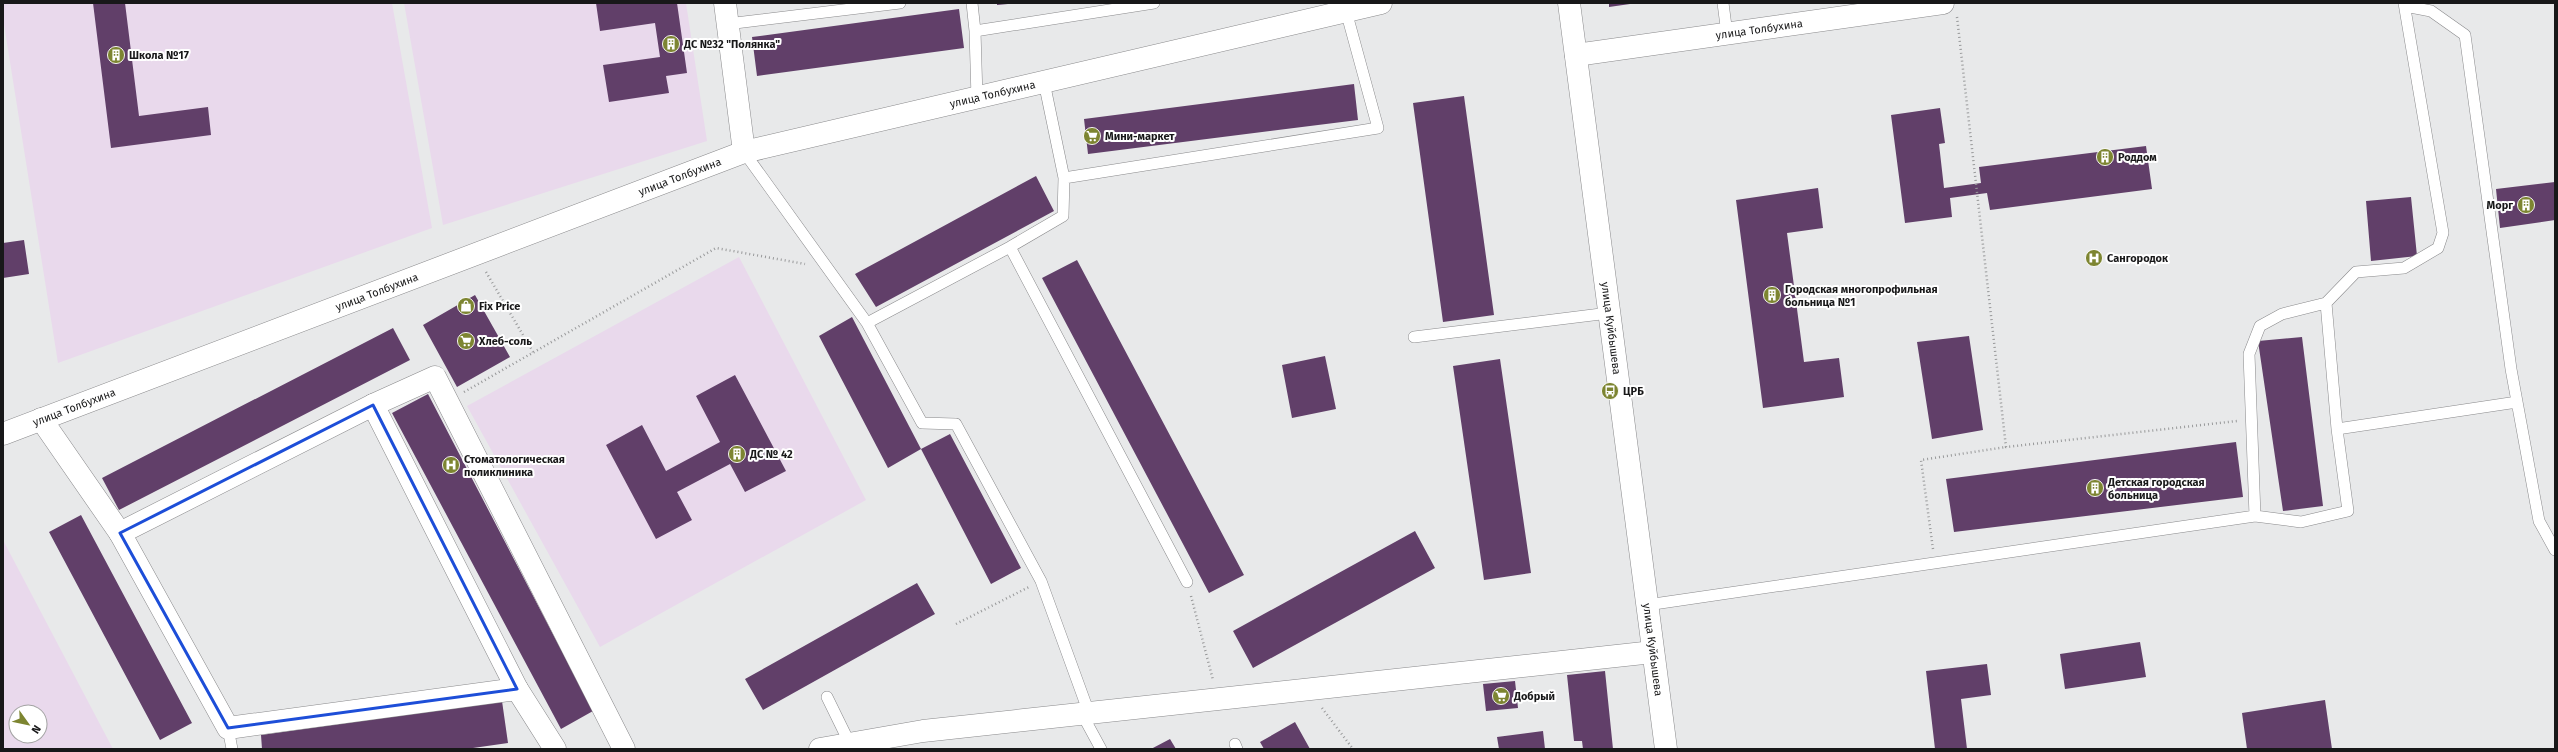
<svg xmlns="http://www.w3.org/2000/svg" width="2558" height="752" viewBox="0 0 2558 752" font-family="'Fira Sans',sans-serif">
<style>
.education{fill:#e9d9ec;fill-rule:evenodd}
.building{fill:#613f69}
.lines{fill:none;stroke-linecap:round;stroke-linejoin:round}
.lane-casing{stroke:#89898b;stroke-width:12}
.street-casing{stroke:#89898b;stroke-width:23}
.secondary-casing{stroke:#89898b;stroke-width:23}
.path{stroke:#98999a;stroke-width:2.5;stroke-dasharray:1 3;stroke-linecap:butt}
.lane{stroke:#fff;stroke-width:11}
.street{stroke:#fff;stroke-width:22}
.secondary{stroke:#fff;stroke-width:22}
.marked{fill:none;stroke:#1d4ed8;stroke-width:3;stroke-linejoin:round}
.labels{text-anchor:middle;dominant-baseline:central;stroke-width:4;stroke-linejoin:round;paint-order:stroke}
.street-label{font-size:11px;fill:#181819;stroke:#fff}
.poi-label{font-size:11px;font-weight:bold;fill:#181819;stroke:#fff;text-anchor:start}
</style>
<rect width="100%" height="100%" fill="#e8e9ea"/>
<path class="education" d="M3 3H392L432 228 58 363 3 18Z
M404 3H686L707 141 443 225Z
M739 257 866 500 600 647 467 406Z
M3 540 113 749H3ZM16 712H40V736H16Z"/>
<path class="building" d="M93 3H125L139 116 208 107 211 135 111 148Z
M596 3H677L687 73 666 76 669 93 609 102 603 65 660 57 655 23 600 31Z
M997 3H1008V4L997 5Z
M1609 3H1630V4L1609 7Z
M959 9 964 48 757 76 752 37Z
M1354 84 1358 120 1088 154 1084 119Z
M1464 96 1494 315 1443 322 1413 103Z
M1940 108 1945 143 1939 144 1944 188 1981 183 1979 167 2146 146 2152 189 1990 210 1987 193 1950 198 1952 217 1905 223 1891 115Z
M1036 176 1054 211 876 307 855 274Z
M2555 182V220L2500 228 2496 189Z
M1818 188 1823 228 1787 233 1804 362 1839 358 1844 397 1763 408 1736 200Z
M2411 197 2417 256 2371 261 2366 201Z
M24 240 29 274 3 278V243Z
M1077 260 1244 575 1209 593 1042 278Z
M475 295 510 357 457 387 423 325Z
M852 317 921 449 888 468 819 336Z
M393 328 410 360 119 510 102 478Z
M1969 336 1983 430 1932 439 1917 342Z
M2302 337 2323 506 2283 511 2258 341Z
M1325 356 1336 409 1292 418 1282 365Z
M1500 359 1531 573 1484 580 1453 366Z
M735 375 786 471 745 492 730 464 677 492 692 520 656 539 606 445 642 425 666 471 720 442 696 396Z
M428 394 593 711 561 729 392 413Z
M950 434 1021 568 991 584 921 449Z
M2236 442 2243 497 1954 532 1946 479Z
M81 515 192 723 160 740 49 532Z
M1415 531 1435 568 1253 668 1233 631Z
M917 583 935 614 763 710 745 679Z
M2140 642 2146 677 2065 689 2060 654Z
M1987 664 1991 695 1961 699 1967 749H1935L1926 671Z
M1605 671 1613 749H1583L1582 741H1574L1567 675Z
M1515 681 1518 708 1486 711 1483 684Z
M2325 700 2332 749H2247L2242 713Z
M502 701 508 743 466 749H262L261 735Z
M1295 722 1310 749H1264L1260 742Z
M1543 731 1545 749H1499L1497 737Z
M1170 739 1176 749H1151Z"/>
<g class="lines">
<g class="lane-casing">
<path id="lane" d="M972 3 975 31 977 98
M1723 3 1727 34
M2405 6 2431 11 2465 35 2511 369 2539 521 2555 550
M727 24 900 3
M975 31 1154 3
M1044 82 1064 178 1378 128 1346 11
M744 152 867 323 922 423 956 424 1041 581 1089 713
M1010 247 1187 582
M867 323 1010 247 1063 216 1064 178
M1414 337 1609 313
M2337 429 2326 303 2356 272 2404 268 2438 248 2443 233 2404 3
M2255 516 2249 354 2260 326 2282 314 2326 303
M1647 605 2255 516 2301 522 2348 511 2337 429 2517 402
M827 697 850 744
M1082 714 1101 749
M228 728 232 749
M1235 744 1237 749"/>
</g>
<g class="street-casing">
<g id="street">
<path d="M725 3 744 152"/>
<path id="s1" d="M1569 3 1666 749"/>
<path d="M373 405 517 689"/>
<path d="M41 419 120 533 228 728 517 689 555 749"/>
<path d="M120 533 373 405 435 377 624 749"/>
</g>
</g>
<g class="secondary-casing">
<g id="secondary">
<path id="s2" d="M1576 55 1943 3"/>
<path id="s3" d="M3 434 744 152 1381 3"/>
<path d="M820 749 923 731 1653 652"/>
</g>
</g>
<path class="path" d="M1957 17 2006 447 2237 421
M486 272 533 352
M464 392 716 248 805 264
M1933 549 1921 460 2006 447
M1191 596 1213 680
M956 624 1029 587
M1322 708 1353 749"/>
<use href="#lane" class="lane"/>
<use href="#street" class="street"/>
<use href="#secondary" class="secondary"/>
</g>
<path class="marked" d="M373 405 517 689 228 728 120 533Z"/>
<defs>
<g id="building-disc" transform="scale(0.9)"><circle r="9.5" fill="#7d8531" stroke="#fff"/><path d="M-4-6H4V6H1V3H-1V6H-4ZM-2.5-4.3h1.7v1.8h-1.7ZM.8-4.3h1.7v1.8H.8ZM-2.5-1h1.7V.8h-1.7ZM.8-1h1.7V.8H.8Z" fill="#fff"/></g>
<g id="supermarket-disc" transform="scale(0.9)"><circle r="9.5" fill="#7d8531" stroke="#fff"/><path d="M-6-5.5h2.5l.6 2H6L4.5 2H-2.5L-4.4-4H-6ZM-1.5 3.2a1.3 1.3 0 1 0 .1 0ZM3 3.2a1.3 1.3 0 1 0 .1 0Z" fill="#fff"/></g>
<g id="hospital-disc" transform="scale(0.9)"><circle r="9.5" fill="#7d8531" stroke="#fff"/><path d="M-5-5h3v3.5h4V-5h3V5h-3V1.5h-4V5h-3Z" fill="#fff"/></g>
<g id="shop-disc" transform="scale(0.9)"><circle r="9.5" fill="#7d8531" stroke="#fff"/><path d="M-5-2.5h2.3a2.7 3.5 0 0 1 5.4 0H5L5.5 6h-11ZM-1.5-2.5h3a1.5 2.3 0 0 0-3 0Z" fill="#fff"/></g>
<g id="bus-disc" transform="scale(0.9)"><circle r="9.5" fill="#7d8531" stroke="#fff"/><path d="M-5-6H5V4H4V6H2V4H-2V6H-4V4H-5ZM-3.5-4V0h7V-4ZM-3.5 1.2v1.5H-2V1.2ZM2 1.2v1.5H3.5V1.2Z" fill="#fff"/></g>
</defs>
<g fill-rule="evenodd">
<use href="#building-disc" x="671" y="44"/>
<use href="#building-disc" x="116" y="55"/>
<use href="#supermarket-disc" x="1092" y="136"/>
<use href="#building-disc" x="2105" y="157"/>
<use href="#building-disc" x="2526" y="205"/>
<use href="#hospital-disc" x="2094" y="258"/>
<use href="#building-disc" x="1772" y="295"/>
<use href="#shop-disc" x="466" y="306"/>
<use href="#supermarket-disc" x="466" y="341"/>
<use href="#bus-disc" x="1610" y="391"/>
<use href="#building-disc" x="737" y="454"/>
<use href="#hospital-disc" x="451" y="465"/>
<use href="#building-disc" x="2095" y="488"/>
<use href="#supermarket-disc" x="1501" y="696"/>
</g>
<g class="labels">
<g class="street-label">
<text stroke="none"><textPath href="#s2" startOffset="185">улица Толбухина</textPath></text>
<text stroke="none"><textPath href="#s3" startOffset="1048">улица Толбухина</textPath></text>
<text stroke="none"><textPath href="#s3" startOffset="724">улица Толбухина</textPath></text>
<text stroke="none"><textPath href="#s3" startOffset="400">улица Толбухина</textPath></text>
<text stroke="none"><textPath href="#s1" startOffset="328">улица Куйбышева</textPath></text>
<text stroke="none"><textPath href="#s3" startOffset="76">улица Толбухина</textPath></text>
<text stroke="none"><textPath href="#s1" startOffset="652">улица Куйбышева</textPath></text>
</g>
<g class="poi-label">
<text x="684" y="44">ДС №32 "Полянка"</text>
<text x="129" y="55">Школа №17</text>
<text x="1105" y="136">Мини-маркет</text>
<text x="2118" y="157">Роддом</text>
<text x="2513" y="205" text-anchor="end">Морг</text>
<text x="2107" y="258">Сангородок</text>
<text x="1785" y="289">Городская многопрофильная<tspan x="1785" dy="13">больница №1</tspan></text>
<text x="479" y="306">Fix Price</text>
<text x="479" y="341">Хлеб-соль</text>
<text x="1623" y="391">ЦРБ</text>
<text x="750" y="454">ДС № 42</text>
<text x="464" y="459">Стоматологическая<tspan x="464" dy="13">поликлиника</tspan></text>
<text x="2108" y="482">Детская городская<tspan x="2108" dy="13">больница</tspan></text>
<text x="1514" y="696">Добрый</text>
</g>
</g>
<rect width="2558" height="752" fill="none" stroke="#181819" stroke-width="8"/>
<g transform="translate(28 724) rotate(123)"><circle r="19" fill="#ffffff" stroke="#a3a3a3"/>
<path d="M0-3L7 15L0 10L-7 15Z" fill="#7d8531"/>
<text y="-6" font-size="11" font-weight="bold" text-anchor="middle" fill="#181819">N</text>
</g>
</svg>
